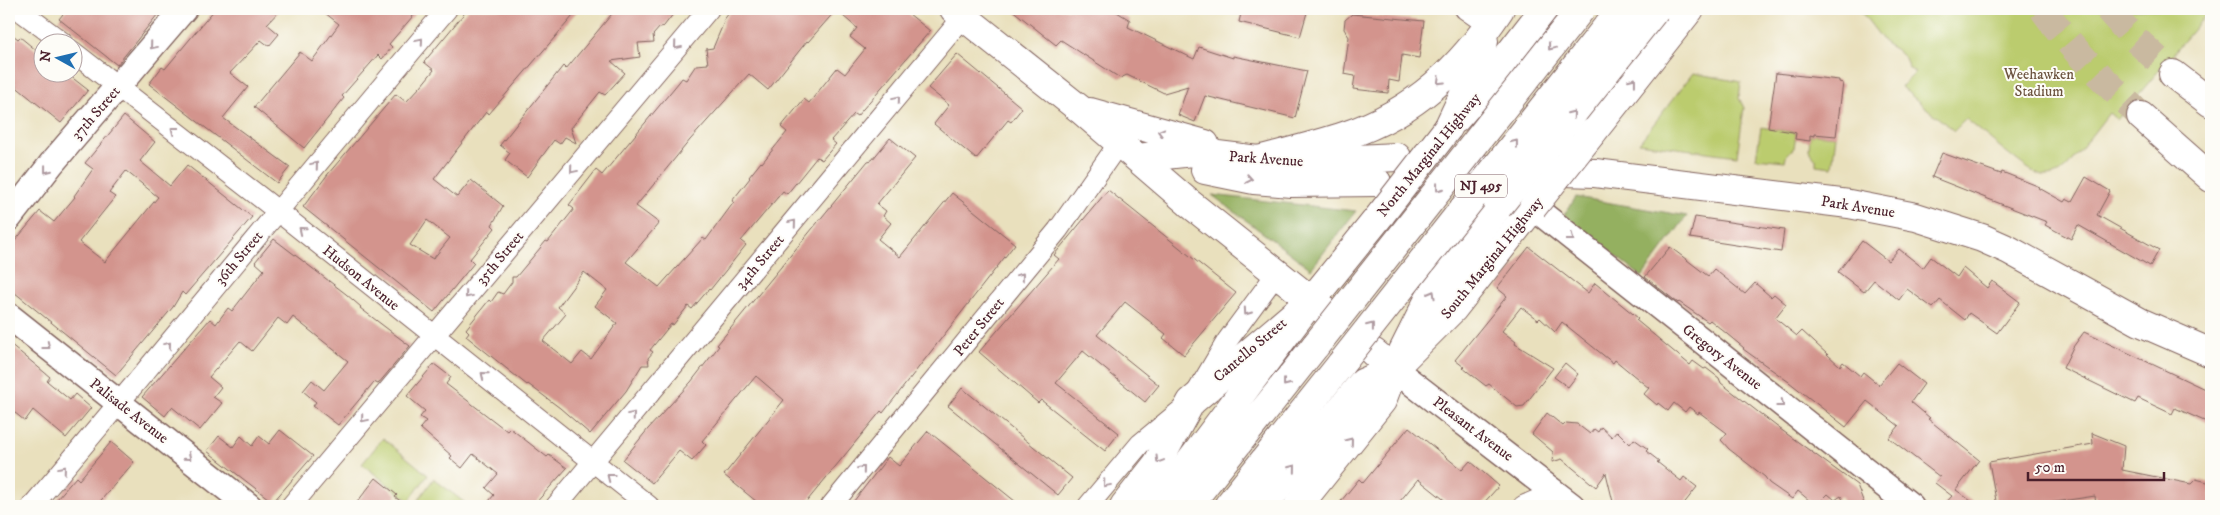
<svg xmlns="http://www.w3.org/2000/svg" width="2220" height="515" viewBox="0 0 2220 515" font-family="'IM FELL DW Pica',serif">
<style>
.green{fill:#bbcc6e;stroke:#82764c}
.forest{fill:#94b061;stroke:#6f6846}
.building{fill:#d3948d;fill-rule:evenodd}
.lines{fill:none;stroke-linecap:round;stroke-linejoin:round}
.motorway-tunnel{stroke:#c9b9a0;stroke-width:28;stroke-dasharray:28 14;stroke-linecap:butt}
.minor-casing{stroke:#82635e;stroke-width:22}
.tertiary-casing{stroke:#82635e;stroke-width:28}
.secondary-casing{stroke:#82635e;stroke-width:30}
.primary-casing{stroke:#82635e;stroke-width:30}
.motorway-casing{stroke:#82635e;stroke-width:30}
.minor{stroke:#fff;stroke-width:20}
.tertiary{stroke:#fff;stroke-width:25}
.secondary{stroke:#fff;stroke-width:28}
.primary{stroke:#fff;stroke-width:28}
.motorway{stroke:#fff;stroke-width:28}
.primary-bridge-casing{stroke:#82635e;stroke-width:30;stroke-linecap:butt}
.motorway-bridge-casing{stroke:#82635e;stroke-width:30;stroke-linecap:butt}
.primary-bridge{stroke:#fff;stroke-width:28}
.motorway-bridge{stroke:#fff;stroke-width:28}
.oneway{stroke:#ae9aa0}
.labels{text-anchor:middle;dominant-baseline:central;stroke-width:4;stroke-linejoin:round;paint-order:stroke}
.shield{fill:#fdfcf7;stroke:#806168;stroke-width:1}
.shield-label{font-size:14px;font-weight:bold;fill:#4a1f2b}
.park-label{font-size:15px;fill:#6c533f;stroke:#fdfcf7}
.street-label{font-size:15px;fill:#4a1f2b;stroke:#fdfcf7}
</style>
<rect width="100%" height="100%" fill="#fdfcf7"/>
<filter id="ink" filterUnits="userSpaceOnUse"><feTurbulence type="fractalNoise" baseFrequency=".02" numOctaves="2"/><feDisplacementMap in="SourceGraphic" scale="10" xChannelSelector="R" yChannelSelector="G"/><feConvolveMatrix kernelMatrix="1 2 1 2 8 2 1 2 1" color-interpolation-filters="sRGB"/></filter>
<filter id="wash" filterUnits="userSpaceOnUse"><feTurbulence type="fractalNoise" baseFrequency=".0096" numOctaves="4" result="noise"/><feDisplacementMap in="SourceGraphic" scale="20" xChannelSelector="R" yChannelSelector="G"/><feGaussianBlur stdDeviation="1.12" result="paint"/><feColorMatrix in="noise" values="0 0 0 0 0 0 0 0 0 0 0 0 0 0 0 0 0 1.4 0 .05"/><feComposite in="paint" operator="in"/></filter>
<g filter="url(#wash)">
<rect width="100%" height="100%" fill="#e9e0bd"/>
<path class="green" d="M1859 9H2211L2117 120 2109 113 2067 167C2060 173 2052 177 2042 176 2029 173 1980 130 1966 119L1954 131 1901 87 1915 73 1909 68 1905 58 1895 49 1886 44Z
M1693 73 1741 82 1739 98 1744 108 1737 156 1639 143Z
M1761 127 1796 133 1794 148 1787 154 1785 161 1756 158Z
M1814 134 1836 136 1832 167 1816 165V159L1809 150 1810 135 1813 136Z
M383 438 428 475 409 501 362 464Z
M434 478V479L469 506H414Z"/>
<path class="forest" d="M1212 195 1356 211 1311 269Z
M1576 197 1687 216 1642 277 1564 215Z"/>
<g id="blocks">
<path class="building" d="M67 9H162L117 65 59 19Z
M215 9H281L267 24 279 34 269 46 261 40 230 73 248 87 223 118 290 167 277 183 149 84 162 67 165 69Z
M320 9H419L389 44 392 47 382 59 378 55 342 96 344 98 304 148 254 107 300 52 312 61 339 24Z
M468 9H579L489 114 486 112 434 179 457 197 471 180 503 206 492 225 495 228 470 259 474 263 434 312 303 207 328 174 396 94 406 102 421 86 434 70 424 62ZM427 220 450 238 433 259 410 245Z
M616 9H677L664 26 660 27 653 35 654 42 638 43 640 57 611 61 625 73 605 95 600 92 571 128 576 143 565 137 560 144 554 140 527 177 505 160 510 153 500 145 563 66 566 69Z
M732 9H903L930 31 857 116 854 114 831 140 836 144 822 160 817 157 787 194 783 191 741 241 746 245 710 290 709 289 692 309 688 306 673 325 671 324 650 350 653 352 648 358 649 365H642L626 391 590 434 560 408 528 384 527 385 466 336 469 332 466 329 489 300 491 302 498 292 503 294 512 282V277H516L546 241 548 242 574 209 569 205 596 170 602 175 679 82 682 78 686 80 696 65 708 64 706 49 713 48 724 22 723 21ZM836 10 857 28 850 37 865 49 845 74 837 68 809 103 804 99 781 127 787 132 762 163 761 162 749 177 750 178 732 201 734 202 706 240 703 238 659 287 626 262 659 223 636 206 690 140 749 74 768 90 807 41 808 42ZM584 272 607 290 595 306 617 323 591 359 582 352 572 364 543 341 566 314 558 307Z
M1011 9H1112L1130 20 1128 27 1194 59 1199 47 1233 58V56L1307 71 1295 118 1205 96 1195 122 1178 115 1188 86 1164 93 1127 75 1120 78 1061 40 1056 45Z
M1242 9H1308L1300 37 1239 22Z
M1352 14 1424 21 1419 58 1402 55 1399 82 1389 80 1388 93 1353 89 1355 76 1344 74 1349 37 1344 29 1345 20Z
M9 32 18 39 20 37 42 55V72H65L88 90 61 123 9 81Z
M957 54 1022 108 1011 122 1008 120 976 159 934 124 949 105 928 88Z
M1776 73 1839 80V82L1843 83 1836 136 1814 134V136L1810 135V141L1802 140 1795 139 1796 133 1793 132 1768 128Z
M124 116 155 142 140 161 170 186 187 165 252 217 185 295 182 292 173 307 116 375 9 288V248L40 211 54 222 75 197 74 196 93 169 85 163ZM126 171 158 197 105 262 79 242 115 197 109 193Z
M890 138 915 158 877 204 886 211 883 216 891 223 878 239 900 257 952 193 1015 244 883 413 881 411 803 506H762L724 475 784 400 756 376 702 441 706 445 692 461 679 451 652 483 623 460 648 429 691 382 719 346 717 345 868 161 872 160Z
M1942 153 2001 174 2002 172 2040 187 2039 188 2064 202 2066 199 2072 202 2086 177 2110 191 2097 215 2159 250 2150 266 2078 225 2071 239 2045 225 2047 222 1932 177Z
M1108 190 1236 293 1184 355 1163 338 1166 334 1125 302 1097 335 1159 385 1145 402 1083 351 1056 383 1119 433 1105 451 1041 400 1038 403 979 352 1059 259 1054 255Z
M1695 217 1784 230 1781 252 1690 238Z
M274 239 346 294 361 307 360 308 410 346 378 384 374 382 338 425 313 406 316 402 303 391 312 380 324 390 348 361 293 317 287 325 278 318 252 351 240 341 209 377 221 387 213 397 222 403 200 430 172 407 165 416 142 397 210 319 216 324 228 308 232 311 264 270 255 262Z
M1862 241 1888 261 1899 249 1923 268 1931 257 1957 277 1963 268 1987 288 1992 281 2020 302 1997 333 1969 313 1965 320 1940 300 1933 308 1907 289 1899 300 1874 280 1864 292 1838 272Z
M1529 247 1588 293 1595 283 1638 318 1636 320 1690 365 1693 361 1704 369 1706 368 1719 378 1721 383 1776 426 1857 485 1865 506H1846L1841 496 1835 500 1828 494 1816 506 1798 491 1792 499 1769 483 1765 477 1729 449 1721 440 1727 433 1699 412 1698 414 1689 407 1685 412 1674 403 1668 411 1658 403 1657 405 1644 394 1649 388 1615 360 1613 363 1562 322 1555 332 1540 318 1538 320 1521 307 1502 331 1516 342 1515 344 1553 368 1524 406 1517 407 1489 384 1486 386 1463 368 1464 367 1455 360 1507 296 1497 288Z
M1670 247 1708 276 1714 269 1745 294 1755 283 1771 297 1774 294 1786 304 1775 318 1797 336 1802 331 1840 366 1843 362 1860 376 1863 372 1879 385 1897 363 1924 384 1911 402 1930 418 1928 419 1979 460 1956 490 1978 506H1943L1952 496 1935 483 1940 477 1889 438 1899 426 1867 401 1846 427 1789 382 1743 349 1744 348 1710 320 1708 322 1679 302 1678 303 1645 277Z
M2084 332 2211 392V424L2175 408 2172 414 2138 398 2135 403 2063 368 2073 347Z
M9 343 50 377 47 381 70 400 75 394 91 408 66 438 33 410 25 421 9 408Z
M1565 363 1578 374 1568 387 1554 377Z
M434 364 451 377 446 384 507 431 510 428 547 457 549 455 567 468 533 506H485L494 495 486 488 498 474 473 454 462 468 450 458 452 456 420 428 426 421 420 417 425 411 407 396Z
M962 388 1072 478 1058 495 948 406Z
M1547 413 1563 426 1566 423 1577 424 1590 434 1594 429 1598 432 1601 427 1612 437 1617 431 1630 444 1634 439 1648 449 1646 451 1659 461 1657 462 1681 481 1684 477 1697 487 1682 506H1618L1613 502 1606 473 1596 487 1562 459 1552 462 1553 452 1532 434Z
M1409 427 1462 470 1470 461 1499 486 1481 506H1452L1418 479 1396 506H1337L1359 479 1363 483Z
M280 430 313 456 273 502 207 451 219 436 233 447 241 436 252 446 259 436 269 444Z
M928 431 1021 506H850L888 457 899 466Z
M2092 433 2124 446 2122 470 2191 484 2196 479 2211 483V506H2096L2095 496 2029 506H1997L1989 462 2093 444Z
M111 442 134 462 96 506H51L76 477 79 480Z
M376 478 397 495 395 497 407 506H354Z"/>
</g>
</g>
<g filter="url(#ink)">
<use href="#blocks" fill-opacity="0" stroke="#82635e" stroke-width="1"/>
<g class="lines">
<path class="motorway-tunnel" d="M2043 9C2071 49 2106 82 2141 116
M2108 9 2132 36 2173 74"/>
<g class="minor-casing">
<path id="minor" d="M18 9 62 42
M1465 9 1488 25
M72 51 265 201 649 506
M32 506C172 342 307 174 447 9
M291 506 709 9
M556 506 964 16
M831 506 1058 230 1119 143
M1088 506 1140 444 1191 402 1227 341 1277 273
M1523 506 1555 492"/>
</g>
<g class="tertiary-casing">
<path id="tertiary" d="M1533 207 1911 506
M9 218 52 163 184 9
M9 316 249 506
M1394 369 1572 506"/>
</g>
<g class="secondary-casing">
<path id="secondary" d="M954 9 1081 110 1189 203 1327 313
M1090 112 1205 144
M1137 158 1193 152 1258 160 1295 162 1397 157
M1475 169 1595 173 1849 204 1916 217 1982 238 2009 250 2140 322 2211 353
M1205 170 1254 180 1291 183 1377 182
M1124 506 1157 464 1191 402 1297 312
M1298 506 1382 401 1394 369 1373 352"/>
</g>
<g class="primary-casing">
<path id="primary" d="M1456 119 1478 94 1544 9
M1592 133 1690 9
M1311 301 1382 213
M1398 364 1453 309 1533 207"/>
</g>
<g class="motorway-casing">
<path id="motorway" d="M2173 74 2211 103
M2141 116 2211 178
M1448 128 1475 71 1484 41
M1258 160C1288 152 1318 145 1347 135 1415 112 1461 68 1500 9
M1157 506 1311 301
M1188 506 1316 345
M1228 506 1341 364
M1263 506 1362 383 1394 369 1433 291 1498 207"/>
</g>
<use href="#minor" class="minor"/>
<use href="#tertiary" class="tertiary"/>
<use href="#secondary" class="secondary"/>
<use href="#primary" class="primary"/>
<use href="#motorway" class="motorway"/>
<g class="primary-bridge-casing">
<path id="primary-bridge" d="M1533 207 1592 133
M1382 213 1448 128"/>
</g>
<g class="motorway-bridge-casing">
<path id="motorway-bridge" d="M1498 207 1656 9
M1316 345 1581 9
M1341 364 1621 9"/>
</g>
<use href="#primary-bridge" class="primary-bridge"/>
<use href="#motorway-bridge" class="motorway-bridge"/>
</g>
<defs><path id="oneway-chevron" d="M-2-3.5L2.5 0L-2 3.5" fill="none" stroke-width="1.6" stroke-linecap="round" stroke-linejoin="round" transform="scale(1.25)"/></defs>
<g class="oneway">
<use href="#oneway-chevron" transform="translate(420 41) rotate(-50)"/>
<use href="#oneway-chevron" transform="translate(153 46) rotate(130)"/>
<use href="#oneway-chevron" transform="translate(677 46) rotate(130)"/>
<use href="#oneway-chevron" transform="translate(1551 47) rotate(128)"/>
<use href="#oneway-chevron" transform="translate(1440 81) rotate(136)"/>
<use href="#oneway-chevron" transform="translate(1633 81) rotate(-52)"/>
<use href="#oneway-chevron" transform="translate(897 99) rotate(-50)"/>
<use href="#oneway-chevron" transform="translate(1572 114) rotate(-51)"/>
<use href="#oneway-chevron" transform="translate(174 130) rotate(-142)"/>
<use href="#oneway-chevron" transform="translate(1161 132) rotate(-165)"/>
<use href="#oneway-chevron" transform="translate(1515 143) rotate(-52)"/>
<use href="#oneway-chevron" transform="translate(315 165) rotate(-50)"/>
<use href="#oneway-chevron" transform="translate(47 170) rotate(128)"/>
<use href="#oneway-chevron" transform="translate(573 170) rotate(130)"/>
<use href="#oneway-chevron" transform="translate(1249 179) rotate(10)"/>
<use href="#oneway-chevron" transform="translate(1439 188) rotate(128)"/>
<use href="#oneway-chevron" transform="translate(793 223) rotate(-50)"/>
<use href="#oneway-chevron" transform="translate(302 230) rotate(-141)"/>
<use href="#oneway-chevron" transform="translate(1571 238) rotate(38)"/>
<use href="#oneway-chevron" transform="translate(1021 276) rotate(-51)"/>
<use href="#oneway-chevron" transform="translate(1432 294) rotate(-60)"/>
<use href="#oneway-chevron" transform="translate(468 295) rotate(130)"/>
<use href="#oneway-chevron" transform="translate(1247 312) rotate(125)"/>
<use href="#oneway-chevron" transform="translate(1371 326) rotate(-52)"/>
<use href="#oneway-chevron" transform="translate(168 345) rotate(-50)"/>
<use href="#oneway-chevron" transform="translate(47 346) rotate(38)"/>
<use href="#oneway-chevron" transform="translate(484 375) rotate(-141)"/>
<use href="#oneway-chevron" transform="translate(1286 383) rotate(128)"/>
<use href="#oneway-chevron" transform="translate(1781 404) rotate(38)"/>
<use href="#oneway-chevron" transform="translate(632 415) rotate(-50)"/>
<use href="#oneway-chevron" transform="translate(364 419) rotate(130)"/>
<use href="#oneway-chevron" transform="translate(1350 441) rotate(-51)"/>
<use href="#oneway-chevron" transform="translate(188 457) rotate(39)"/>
<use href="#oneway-chevron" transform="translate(1159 460) rotate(121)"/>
<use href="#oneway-chevron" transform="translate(1293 468) rotate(-51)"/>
<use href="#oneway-chevron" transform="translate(63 469) rotate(-50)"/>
<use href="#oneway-chevron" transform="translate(862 469) rotate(-51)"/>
<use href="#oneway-chevron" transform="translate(610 477) rotate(-142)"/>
<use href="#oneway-chevron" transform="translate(1106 484) rotate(130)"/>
</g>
</g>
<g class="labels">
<rect class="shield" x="1455" y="174.5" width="52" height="23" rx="4"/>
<g class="shield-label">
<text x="1481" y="186">NJ 495</text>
</g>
<g class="park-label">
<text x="2039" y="74">Weehawken<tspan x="2039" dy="17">Stadium</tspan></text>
</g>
<g class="street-label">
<text transform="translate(96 113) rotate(-49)">37th Street</text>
<text transform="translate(1429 155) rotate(-51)">North Marginal Highway</text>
<text transform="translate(1266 159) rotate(4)">Park Avenue</text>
<text transform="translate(1858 207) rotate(9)">Park Avenue</text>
<text transform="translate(239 258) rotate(-50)">36th Street</text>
<text transform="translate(500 258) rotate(-50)">35th Street</text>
<text transform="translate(1492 258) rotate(-51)">South Marginal Highway</text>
<text transform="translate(760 262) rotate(-50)">34th Street</text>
<text transform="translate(361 278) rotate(39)">Hudson Avenue</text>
<text transform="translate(979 327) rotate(-51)">Peter Street</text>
<text transform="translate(1250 350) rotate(-40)">Cantello Street</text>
<text transform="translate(1722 357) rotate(38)">Gregory Avenue</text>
<text transform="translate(129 411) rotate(38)">Palisade Avenue</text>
<text transform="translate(1473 429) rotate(37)">Pleasant Avenue</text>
</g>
</g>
<rect width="2220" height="515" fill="none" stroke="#fdfcf7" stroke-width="30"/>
<g transform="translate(58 58) rotate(278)"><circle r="24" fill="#fdfcf7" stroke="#b5a4a5"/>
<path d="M0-4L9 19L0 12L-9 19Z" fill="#1f6fb2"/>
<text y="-8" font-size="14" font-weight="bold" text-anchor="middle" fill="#4a1f2b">N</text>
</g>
<path d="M2028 472v8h136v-8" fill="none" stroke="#4a1f2b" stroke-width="2.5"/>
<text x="2035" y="472" font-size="15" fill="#4a1f2b" stroke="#fdfcf7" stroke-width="4" paint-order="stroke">50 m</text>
</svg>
